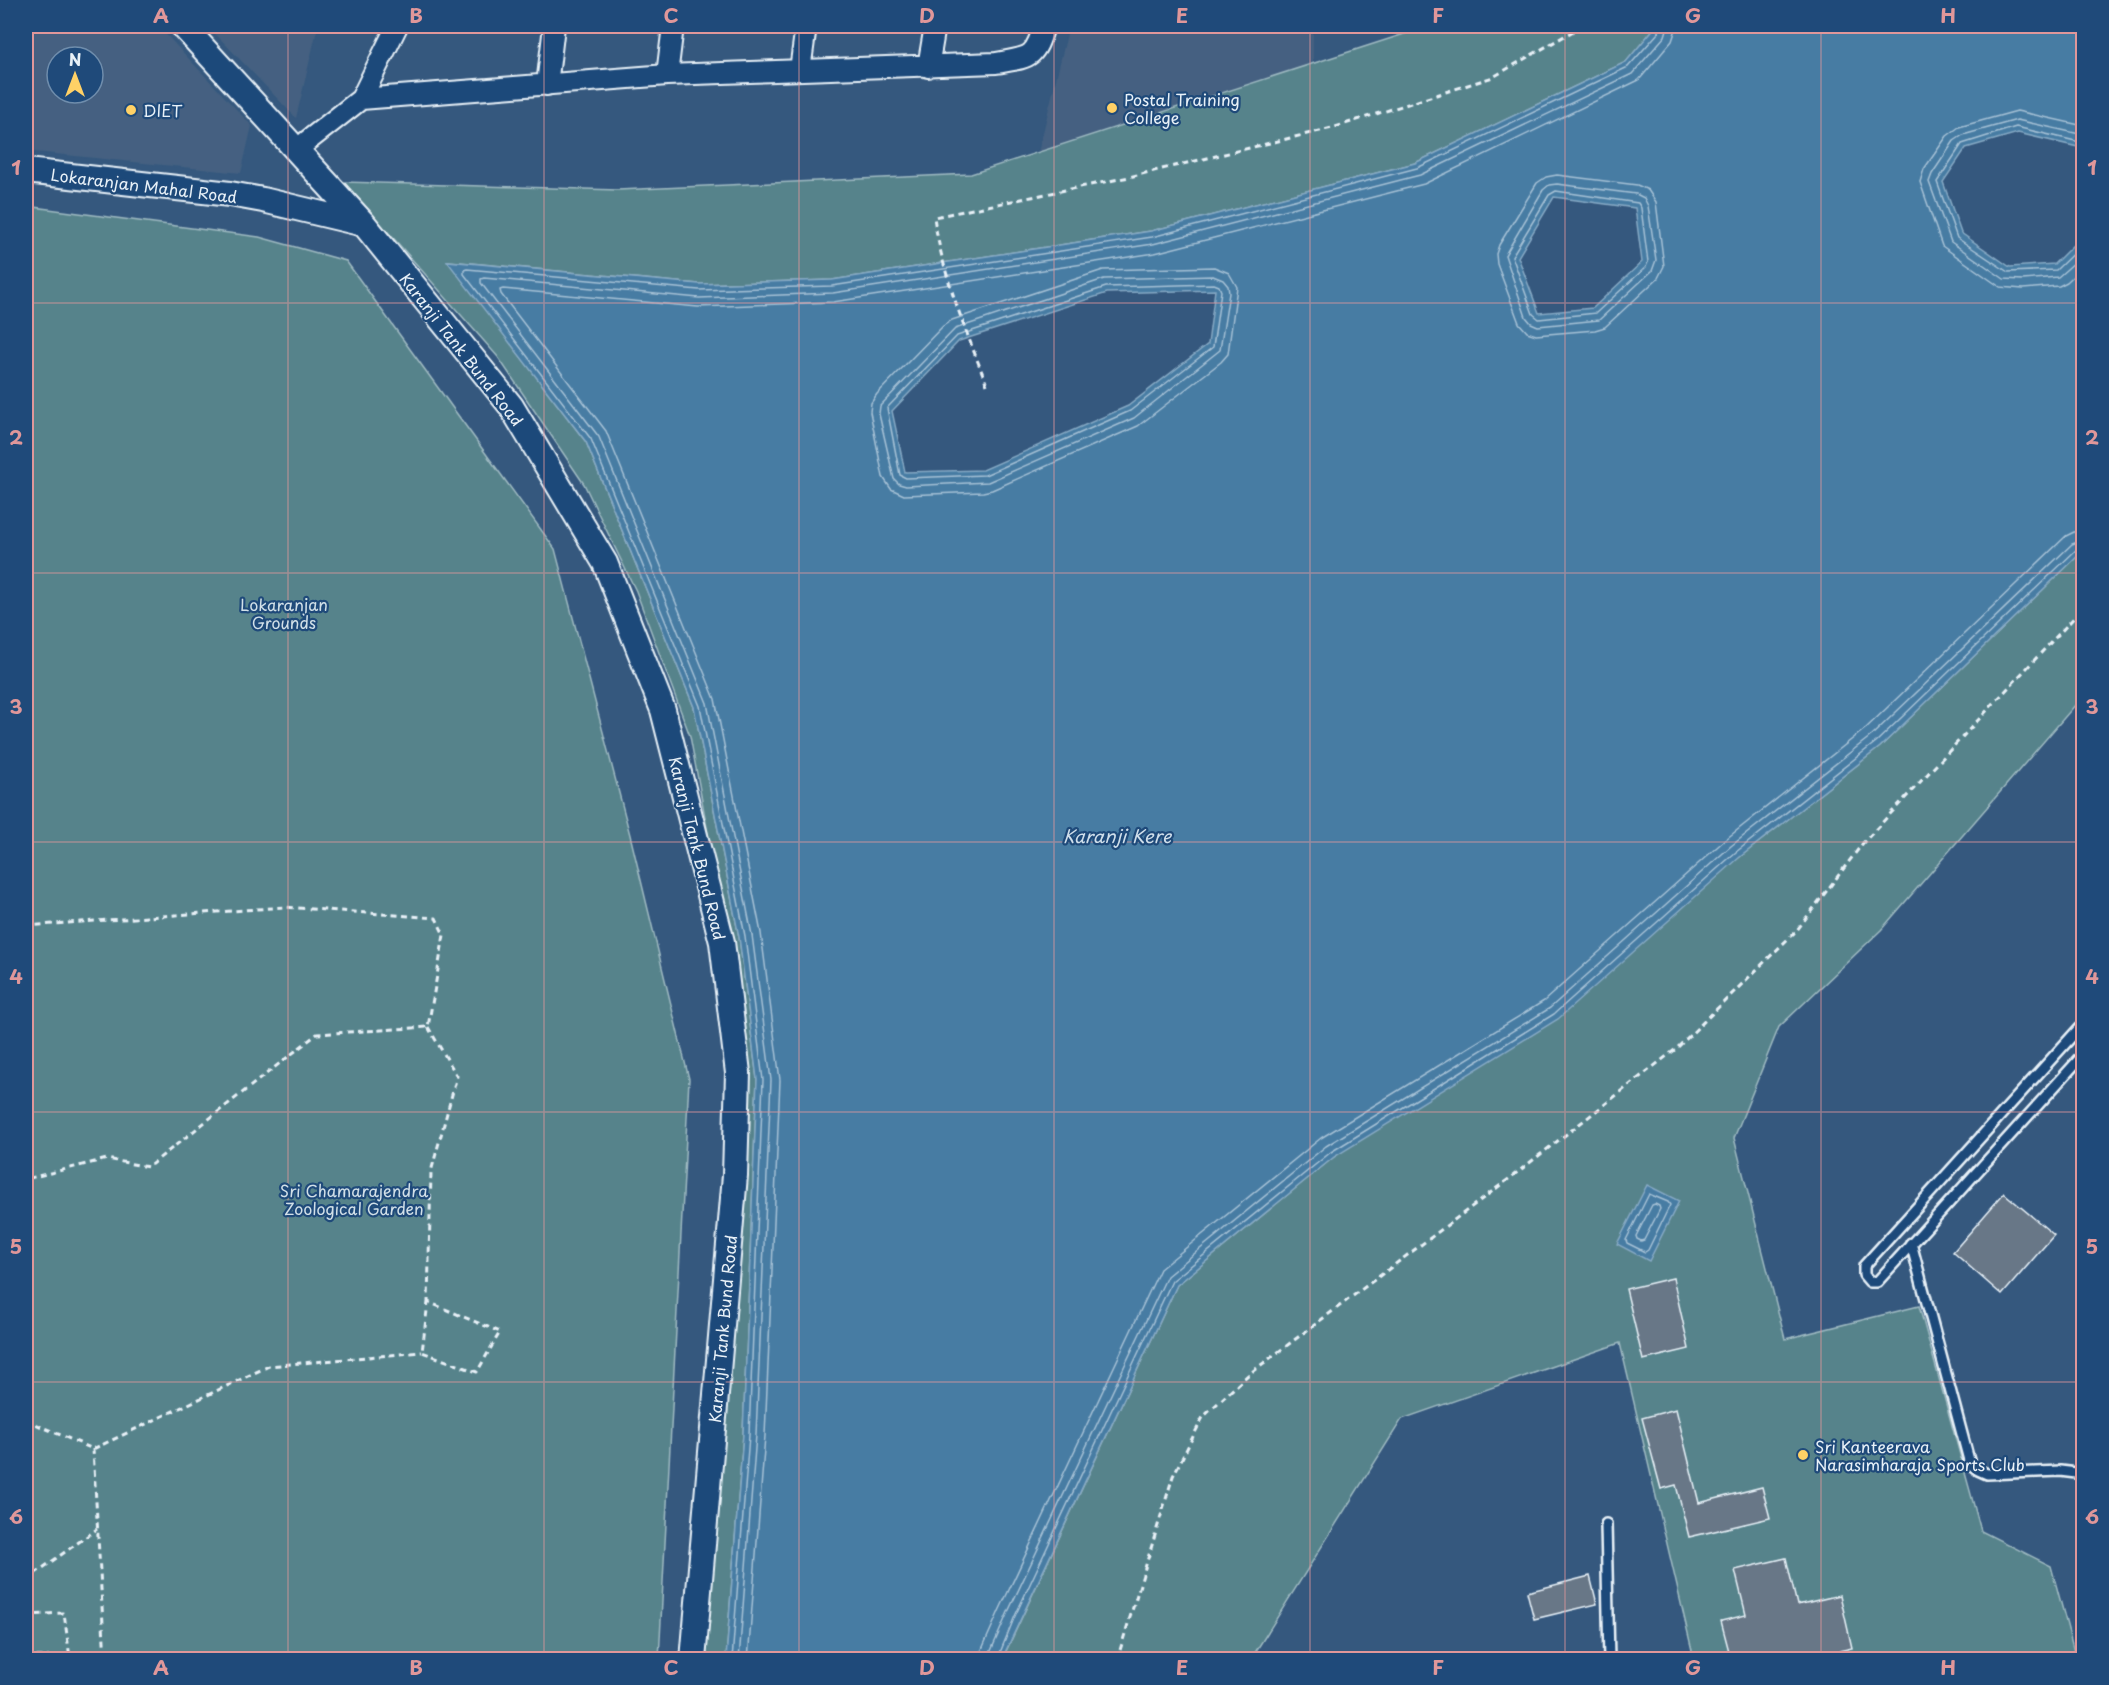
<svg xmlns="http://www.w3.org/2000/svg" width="2109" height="1685" viewBox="0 0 2109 1685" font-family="'Playpen Sans',sans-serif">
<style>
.built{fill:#446181;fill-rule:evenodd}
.green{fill:#56838b;stroke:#9fbac2;stroke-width:1.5}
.water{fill:#467ba3;stroke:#87aac5;stroke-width:1.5;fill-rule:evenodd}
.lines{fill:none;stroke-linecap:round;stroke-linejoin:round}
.shore{stroke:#a7c2d6;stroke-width:1.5}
.building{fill:#677787;stroke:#e8f1f8;stroke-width:1.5}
.service-casing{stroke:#e8f1f8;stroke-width:14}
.minor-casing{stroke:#e8f1f8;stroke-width:24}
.tertiary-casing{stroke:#e8f1f8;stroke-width:28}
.path{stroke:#e8f1f8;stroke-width:3;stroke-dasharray:6 4.5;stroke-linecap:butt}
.service{stroke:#1f4a7a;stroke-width:9}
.minor{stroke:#1f4a7a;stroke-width:20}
.tertiary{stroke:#1f4a7a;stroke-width:24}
.grid{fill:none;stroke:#e0979a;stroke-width:1.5;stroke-opacity:0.55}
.poi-dot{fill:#ffd166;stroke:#1f4a7a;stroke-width:2}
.labels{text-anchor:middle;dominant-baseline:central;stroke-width:4.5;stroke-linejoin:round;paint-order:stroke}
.poi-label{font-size:16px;fill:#e8f1f8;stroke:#1f4a7a;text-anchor:start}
.street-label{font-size:16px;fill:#e8f1f8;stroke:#1f4a7a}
.park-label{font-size:16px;fill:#d2e0e8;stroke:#1f4a7a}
.water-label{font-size:18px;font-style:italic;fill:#d0dfeb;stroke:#1f4a7a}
.neatline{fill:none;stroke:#e0979a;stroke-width:2}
.grid-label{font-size:20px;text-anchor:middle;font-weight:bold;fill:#e0979a}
</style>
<rect width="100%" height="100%" fill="#35587e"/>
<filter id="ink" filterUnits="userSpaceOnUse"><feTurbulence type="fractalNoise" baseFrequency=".0167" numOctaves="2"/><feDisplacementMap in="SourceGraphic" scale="12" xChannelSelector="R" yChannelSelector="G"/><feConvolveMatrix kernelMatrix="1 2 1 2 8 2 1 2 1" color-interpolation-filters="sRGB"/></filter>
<g filter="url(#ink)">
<path class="built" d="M26 26H158L252 126 241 173 26 151ZM57 57H93V93H57Z
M208 26H318L296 118Z
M1069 26H1313V64L1038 153Z"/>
<path class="green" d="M1429 26H1656L1626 62 1415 163 1151 231 832 280 699 284 448 261 586 442 694 707 739 937 757 1079 743 1434 726 1659H703L749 1085 728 941 690 736 636 591 584 484 498 357 344 182 618 190 971 174Z
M26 206 259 237 346 261 555 549 630 835 689 1079 659 1659H26Z
M2083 551V696L1881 930 1779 1027 1734 1138 1785 1339 1919 1306 1981 1531 2051 1566 2076 1659H1694L1620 1343 1402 1419 1251 1659 1002 1660 1177 1285 1334 1157 1740 857 1880 747Z"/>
<path class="water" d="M1656 26H2083V151L2082 148 2018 133 1966 148 1943 182 1961 233 2010 267 2054 264 2080 238 2083 232V551L1880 747 1740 857 1558 1019 1334 1157 1177 1285 1002 1659H726L743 1434 757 1079 739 937 694 707 586 442 447 261 699 284 832 280 1151 231 1415 163 1626 62ZM1554 197 1635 208 1642 262 1593 308 1539 313 1518 257ZM1215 290 1208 344 1128 406 983 470 905 472 892 411 959 341 1107 293Z
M1647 1185 1679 1201 1649 1261 1617 1244Z"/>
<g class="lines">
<path class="shore" d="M2084 126 2017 111 1959 127 1947 136 1924 169 1920 182 1942 246 2000 287 2023 289 2059 286 2067 282 2084 266
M2084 135 2017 120 1963 135 1954 141 1932 174 1929 182 1951 242 2004 279 2023 280 2058 277 2084 254
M2084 143 2016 127 1962 144 1937 182 1957 238 2008 272 2056 270 2084 243
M1557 175 1637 185 1648 190 1656 202 1664 266 1658 278 1605 327 1595 330 1536 335 1527 332 1519 323 1497 264 1496 254 1499 245 1537 183 1546 177Z
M1557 184 1636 194 1644 198 1648 206 1656 260 1652 271 1599 320 1538 326 1531 323 1526 317 1505 255 1543 190 1549 185Z
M1556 191 1638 203 1641 208 1648 262 1646 267 1596 313 1539 319 1533 314 1512 256 1549 195Z
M1214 267 1229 273 1237 287 1228 354 1221 362 1138 426 992 490 983 492 904 495 891 489 883 477 870 412 871 403 877 394 943 326 952 320 1103 270Z
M1213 276 1223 280 1228 286 1229 293 1220 350 1134 418 988 482 906 486 899 484 894 479 879 414 880 406 955 329 1104 279Z
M1214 284 1219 286 1221 291 1213 347 1130 411 985 475 906 478 900 475 887 408 957 336 1106 287Z
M1649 1194 1668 1202 1670 1205 1648 1250 1645 1252 1627 1243 1626 1240Z
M1655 1204 1659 1206 1660 1209 1644 1240 1641 1241 1637 1239 1636 1236 1652 1205Z
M732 1660 749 1435 763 1080 745 936 700 706 591 439 464 274V270L467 269 699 290 832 286 1152 237 1417 168 1628 67 1659 32 1660 26
M739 1660 756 1435 771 1080 752 935 707 703 599 437 481 283V279L484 278 699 298 833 293 1153 244 1420 175 1632 74 1665 36 1668 26
M748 1660 765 1436 780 1080 761 933 715 699 606 431 501 294 500 290 503 289 698 307 833 302 1155 253 1424 184 1639 80 1672 41 1677 26
M980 1660 982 1649 1000 1609 1160 1269 1321 1138 1544 1001 1726 839 1865 729 2066 536 2074 532 2084 531
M989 1660 990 1653 1008 1612 1167 1276 1326 1146 1550 1008 1731 846 1871 736 2072 544 2084 540
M997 1660 1015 1616 1172 1281 1331 1152 1554 1014 1736 852 1876 742 2077 549 2084 547"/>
</g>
<path class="building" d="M2004 1193 2054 1235 2002 1295 1953 1252Z
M1673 1278 1689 1349 1643 1360 1626 1289Z
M1676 1409 1699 1503 1762 1487 1770 1518 1689 1537 1676 1485 1661 1489 1642 1418Z
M1786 1558 1797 1605 1840 1595 1852 1648 1821 1655 1822 1659H1731L1721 1621 1746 1615 1735 1570Z
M1590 1576 1597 1604 1534 1619 1527 1592Z"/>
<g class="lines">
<g class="service-casing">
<path id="service" d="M2084 1023 1864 1266V1275L1870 1282H1877L2084 1054
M1911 1243 1970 1464 1978 1470 1987 1474 2060 1471 2084 1474
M1606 1524 1609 1660"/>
</g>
<g class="minor-casing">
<path id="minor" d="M928 67 935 26
M800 70 806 26
M667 75 673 26
M547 85 554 26
M361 99 667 75 996 63C1029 57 1034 60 1044 26
M296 150 361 99 397 26"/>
</g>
<g class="tertiary-casing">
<path id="tertiary" d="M183 26 364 224 511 406 605 563 663 710 722 942 738 1073 735 1175 693 1660
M26 171 230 194 263 200 364 224"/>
</g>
<path class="path" d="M987 385C966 331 942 274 934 217L1129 177 1332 128 1493 77 1582 26
M26 926 285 907 436 918 444 935 428 1027 317 1034 148 1167 107 1159 26 1179
M428 1027 457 1076 431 1172 428 1302 500 1332 477 1372 422 1352 428 1302
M26 1114 30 1178
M26 1420 93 1449 269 1366 422 1352
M26 1580 97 1529
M26 1615 64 1613 70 1658
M26 1656 105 1659 93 1449
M1117 1660 1173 1476 1203 1417 1249 1374 1510 1178 1676 1049 1797 930 1863 843 2084 607"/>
<use href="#service" class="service"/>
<use href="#minor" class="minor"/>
<use href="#tertiary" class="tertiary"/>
</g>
</g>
<path class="grid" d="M288 26V1660M544 26V1660M799 26V1660M1054 26V1660M1310 26V1660M1565 26V1660M1821 26V1660M26 303H2084M26 573H2084M26 842H2084M26 1112H2084M26 1382H2084"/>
<g class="poi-dot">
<circle cx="1112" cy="108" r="6"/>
<circle cx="131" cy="110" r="6"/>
<circle cx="1803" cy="1455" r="6"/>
</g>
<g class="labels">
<g class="poi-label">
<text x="1124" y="99">Postal Training<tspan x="1124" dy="18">College</tspan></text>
<text x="143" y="110">DIET</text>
<text x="1815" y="1446">Sri Kanteerava<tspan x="1815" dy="18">Narasimharaja Sports Club</tspan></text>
</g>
<g class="street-label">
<text transform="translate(144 185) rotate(7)">Lokaranjan Mahal Road</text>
<text transform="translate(462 349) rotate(52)">Karanji Tank Bund Road</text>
<text transform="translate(698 848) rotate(76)">Karanji Tank Bund Road</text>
<text transform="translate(722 1329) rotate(-85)">Karanji Tank Bund Road</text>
</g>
<g class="park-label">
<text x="284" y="604">Lokaranjan<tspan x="284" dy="18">Grounds</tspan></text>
<text x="354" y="1190">Sri Chamarajendra<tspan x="354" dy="18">Zoological Garden</tspan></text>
</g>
<g class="water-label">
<text x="1117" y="835">Karanji Kere</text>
</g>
</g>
<rect width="2109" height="1685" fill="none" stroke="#1f4a7a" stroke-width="66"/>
<g transform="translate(75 75)"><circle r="28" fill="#1f4a7a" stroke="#6f8dac" stroke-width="1.5"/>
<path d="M0-4.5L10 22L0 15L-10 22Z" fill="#ffd166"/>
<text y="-9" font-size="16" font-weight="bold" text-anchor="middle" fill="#e8f1f8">N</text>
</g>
<rect x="33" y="33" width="2043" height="1619" class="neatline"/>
<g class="grid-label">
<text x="161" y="23">A</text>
<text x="416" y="23">B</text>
<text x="671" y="23">C</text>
<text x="927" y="23">D</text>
<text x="1182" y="23">E</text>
<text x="1438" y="23">F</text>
<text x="1693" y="23">G</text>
<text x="1948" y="23">H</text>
<text x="16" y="175">1</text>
<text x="2092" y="175">1</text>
<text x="16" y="445">2</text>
<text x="2092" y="445">2</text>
<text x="16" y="714">3</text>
<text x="2092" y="714">3</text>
<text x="16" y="984">4</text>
<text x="2092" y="984">4</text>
<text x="16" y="1254">5</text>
<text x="2092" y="1254">5</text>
<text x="16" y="1524">6</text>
<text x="2092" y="1524">6</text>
<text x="161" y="1675">A</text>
<text x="416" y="1675">B</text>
<text x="671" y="1675">C</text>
<text x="927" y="1675">D</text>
<text x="1182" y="1675">E</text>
<text x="1438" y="1675">F</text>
<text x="1693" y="1675">G</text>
<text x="1948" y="1675">H</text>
</g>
</svg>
